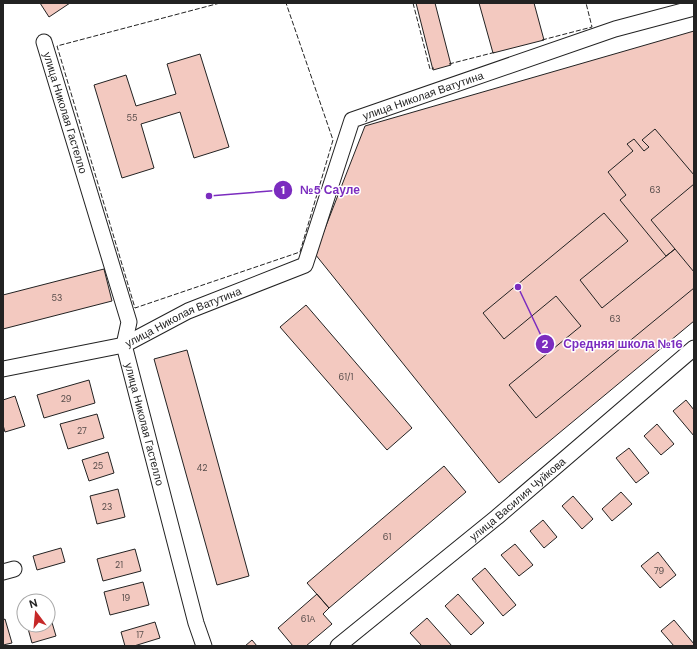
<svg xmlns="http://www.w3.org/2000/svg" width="697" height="649" viewBox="0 0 697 649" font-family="'DM Sans',sans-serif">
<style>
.building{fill:#f3c9c0;stroke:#222}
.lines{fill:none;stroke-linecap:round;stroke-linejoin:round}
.minor-casing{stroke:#222;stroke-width:17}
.minor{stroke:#fff;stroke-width:15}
.fence{stroke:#222;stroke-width:1;stroke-dasharray:5 2;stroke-linecap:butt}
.labels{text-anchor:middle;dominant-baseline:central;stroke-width:3;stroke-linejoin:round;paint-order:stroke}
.number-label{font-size:9px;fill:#564c4a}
.street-label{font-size:11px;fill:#222;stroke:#fff}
.leader{fill:none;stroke:#7b2cbf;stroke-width:1.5}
.callout-dot{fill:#7b2cbf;stroke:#fff;stroke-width:1.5}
.mark-label{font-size:12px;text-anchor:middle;font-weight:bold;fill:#fff}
.callout-label{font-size:12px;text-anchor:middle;font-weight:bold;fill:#7b2cbf;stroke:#fff;stroke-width:3;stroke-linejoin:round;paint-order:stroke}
</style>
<rect width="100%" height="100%" fill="#fff"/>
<path class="building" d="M40 3H70L49 17Z
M416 3H435L451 65 433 70Z
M479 3H534L544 40 493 53Z
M694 31V321L499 483 315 254 365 126Z
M200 54 229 147 194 158 180 112 141 124 154 168 122 178 94 85 126 75 136 106 176 94 167 64Z
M655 129 694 175V184L651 220 675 249 666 256 620 200 626 195 608 172 633 151 627 144 634 139 644 151 649 147 642 140Z
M604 213 628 241 580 280 602 308 675 249 694 272V288L536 418 509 385 581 326 556 296 504 339 483 313Z
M104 269 112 301 3 329V295Z
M306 305 412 428 387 450 280 327Z
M187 350 249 576 217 585 154 359Z
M89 380 95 403 44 418 37 395Z
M15 396 25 426 5 432 3 425V400Z
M686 400 694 410V436L673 411Z
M97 414 104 438 68 449 60 424Z
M657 424 674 444 661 455 644 436Z
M629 448 649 473 636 483 616 458Z
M108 452 114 473 89 481 82 460Z
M444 466 466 492 329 608 307 583Z
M118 489 125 517 97 524 90 496Z
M621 492 632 504 612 521 602 509Z
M573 496 593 519 582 529 562 506Z
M543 520 557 537 544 548 530 531Z
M515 544 533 565 519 576 501 555Z
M61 548 65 562 37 570 33 556Z
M135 549 141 571 103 581 97 559Z
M658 552 676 575 660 588 641 566Z
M485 568 516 605 503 616 472 579Z
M143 582 149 605 110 615 104 592Z
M317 594 329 608 323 614 332 624 306 646H293L278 628Z
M458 594 484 623 471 635 445 606Z
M48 609 56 636 32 643 27 625H48Z
M427 618 452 646H422L410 633Z
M5 619 12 643 3 645V620Z
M674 620 694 644V646H674L661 631Z
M155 622 160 638 134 646H125L121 632Z
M252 640 257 646H245Z"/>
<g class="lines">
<g class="minor-casing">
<g id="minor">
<path id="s1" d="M44 42 129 322 124 345 196 623 204 646"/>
<path id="s2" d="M3 369 124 345 188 311 305 265 352 120 615 29 694 8"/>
<path d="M3 572 14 569"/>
<path id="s3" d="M338 646 497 517 694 348"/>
</g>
</g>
<use href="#minor" class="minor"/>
<path class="fence" d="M220 3 57 46 135 308 300 252 333 140 286 3
M413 3 430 69 434 68
M542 40 592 27 586 3
M449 64 496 52"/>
</g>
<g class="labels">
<g class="number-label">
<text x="132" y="118">55</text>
<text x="655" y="190">63</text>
<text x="57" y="298">53</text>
<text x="615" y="319">63</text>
<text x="346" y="377">61/1</text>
<text x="66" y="399">29</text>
<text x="82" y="431">27</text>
<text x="98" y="466">25</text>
<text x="202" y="468">42</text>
<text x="107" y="507">23</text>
<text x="387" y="537">61</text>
<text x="119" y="565">21</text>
<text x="659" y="571">79</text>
<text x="126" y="598">19</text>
<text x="308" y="619">61А</text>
<text x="140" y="635">17</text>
</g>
<g class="street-label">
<text stroke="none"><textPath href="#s2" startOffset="549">улица Николая Ватутина</textPath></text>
<text stroke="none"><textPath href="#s1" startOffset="74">улица Николая Гастелло</textPath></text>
<text stroke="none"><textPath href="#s2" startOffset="189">улица Николая Ватутина</textPath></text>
<text stroke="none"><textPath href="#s1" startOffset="398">улица Николая Гастелло</textPath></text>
<text stroke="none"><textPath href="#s3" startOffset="232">улица Василия Чуйкова</textPath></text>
</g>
</g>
<path class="leader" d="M209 196L283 190M518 287L545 344"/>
<g class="callout-dot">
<circle cx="209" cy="196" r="4"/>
<circle cx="518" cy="287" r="4"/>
<circle cx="283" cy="190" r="10"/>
<circle cx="545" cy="344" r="10"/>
</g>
<g class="mark-label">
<text x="283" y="194">1</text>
<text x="545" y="348">2</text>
</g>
<g class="callout-label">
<text x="330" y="194">№5 Сауле</text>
<text x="623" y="348">Средняя школа №16</text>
</g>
<rect width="697" height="649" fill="none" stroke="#222222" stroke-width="8"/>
<g transform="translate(36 613) rotate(344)"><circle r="19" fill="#ffffff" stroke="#a7a7a7"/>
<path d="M0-3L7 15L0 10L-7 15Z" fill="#c62828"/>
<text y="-6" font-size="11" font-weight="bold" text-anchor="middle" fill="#222222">N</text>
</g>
</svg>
